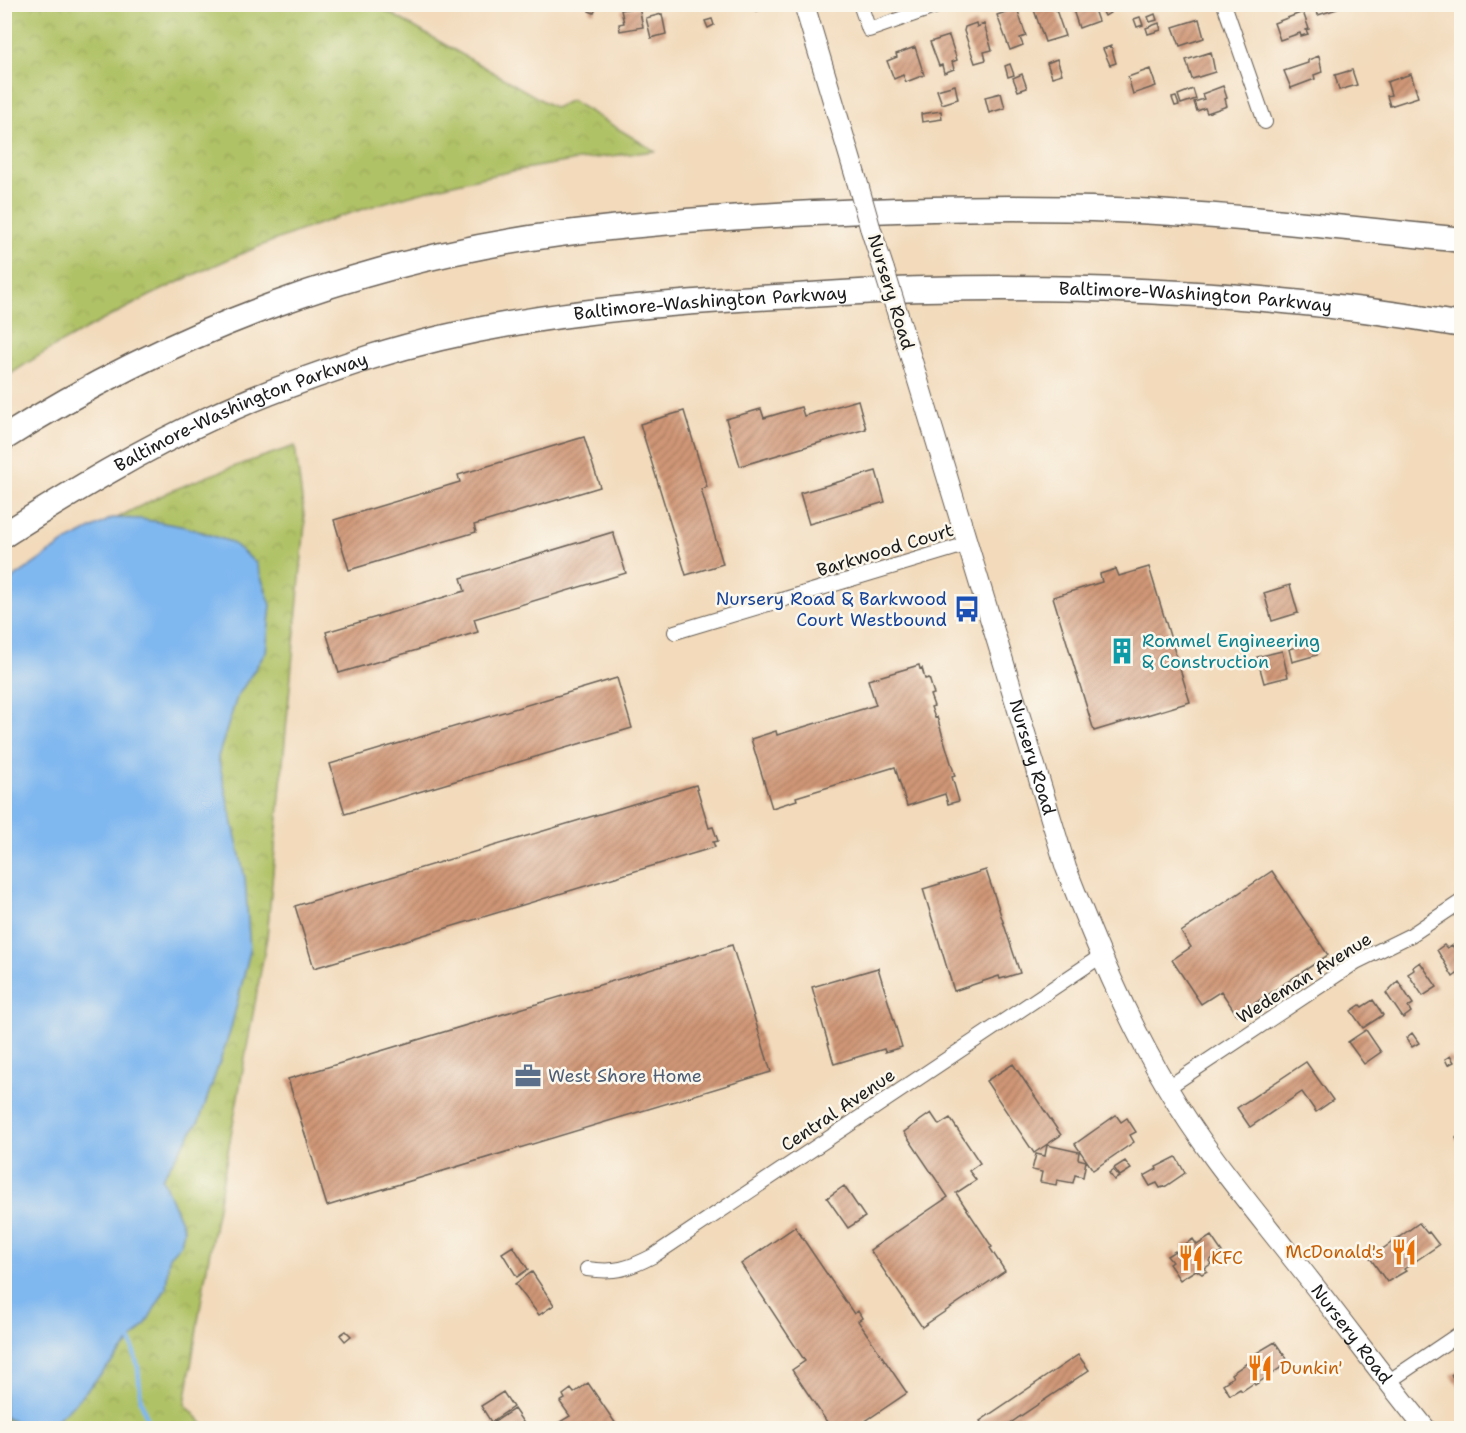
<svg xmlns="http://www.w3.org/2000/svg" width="1466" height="1433" viewBox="0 0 1466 1433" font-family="'Shantell Sans',sans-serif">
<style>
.park{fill:url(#park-crowns);stroke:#666f41;stroke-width:1.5}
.water{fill:#7fb7ef;stroke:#4e6a86;stroke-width:1.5}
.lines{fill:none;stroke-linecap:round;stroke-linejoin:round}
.stream{stroke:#7fb7ef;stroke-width:4.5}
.building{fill:url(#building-hatch)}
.minor-casing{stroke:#675e54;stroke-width:16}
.secondary-casing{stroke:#675e54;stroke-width:22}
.motorway-casing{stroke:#675e54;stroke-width:27}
.minor{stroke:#fff;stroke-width:14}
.secondary{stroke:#fff;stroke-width:20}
.motorway{stroke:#fff;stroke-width:24}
.secondary-bridge-casing{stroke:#675e54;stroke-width:22;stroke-linecap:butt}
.secondary-bridge{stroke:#fff;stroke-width:20}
.labels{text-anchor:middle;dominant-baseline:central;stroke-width:5;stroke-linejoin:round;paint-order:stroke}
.street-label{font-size:18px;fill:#1c1c1c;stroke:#fbf7ec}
.transit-label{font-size:18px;fill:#164399;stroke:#fbf7ec;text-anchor:end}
.culture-label{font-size:18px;fill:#0d838f;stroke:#fbf7ec;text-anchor:start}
.service-label{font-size:18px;fill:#4e5e75;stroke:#fbf7ec;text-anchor:start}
.food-label{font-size:18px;fill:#c56008;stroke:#fbf7ec;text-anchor:start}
</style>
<defs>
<pattern id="park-crowns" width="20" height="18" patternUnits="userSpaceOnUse" patternTransform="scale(1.5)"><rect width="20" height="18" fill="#b0c266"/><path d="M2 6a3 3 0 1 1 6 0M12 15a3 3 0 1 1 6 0" fill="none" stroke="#97a658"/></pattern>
<pattern id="building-hatch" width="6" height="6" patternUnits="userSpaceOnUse" patternTransform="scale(1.5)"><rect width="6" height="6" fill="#d09777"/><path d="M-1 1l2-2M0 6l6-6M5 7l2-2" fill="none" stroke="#a87a61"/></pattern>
</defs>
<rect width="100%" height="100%" fill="#fbf7ec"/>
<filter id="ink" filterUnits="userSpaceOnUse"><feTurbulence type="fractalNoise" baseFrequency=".0167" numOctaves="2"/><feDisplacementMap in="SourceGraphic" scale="12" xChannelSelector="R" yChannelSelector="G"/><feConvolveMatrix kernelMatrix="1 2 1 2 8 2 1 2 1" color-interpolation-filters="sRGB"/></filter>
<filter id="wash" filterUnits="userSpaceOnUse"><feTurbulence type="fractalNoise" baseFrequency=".008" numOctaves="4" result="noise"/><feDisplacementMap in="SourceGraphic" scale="24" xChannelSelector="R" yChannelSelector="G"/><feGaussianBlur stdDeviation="1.35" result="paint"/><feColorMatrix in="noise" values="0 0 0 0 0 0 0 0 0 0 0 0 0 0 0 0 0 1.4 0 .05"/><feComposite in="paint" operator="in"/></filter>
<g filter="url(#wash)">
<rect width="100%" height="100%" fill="#f2dabb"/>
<path class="park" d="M5 4 376 5 555 108 571 100 655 151C619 155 582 159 547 165 393 190 243 245 107 318 72 337 37 355 5 378Z
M295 446 305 523 267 937 205 1278 185 1404 207 1428H5V585C57 550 112 519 169 492 210 474 252 460 295 446Z"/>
<path class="water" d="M112 518 141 519 186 527 231 542 256 563 271 605 266 652 237 697 218 757 245 878 250 951 230 1032 200 1119 162 1178 184 1229 181 1244 169 1256 166 1288 145 1325 78 1400 53 1423 32 1427 8 1419 4 1415 5 584 64 543Z"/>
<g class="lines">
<path class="stream" d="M130 1338 138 1368 141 1401 150 1428"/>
</g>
<g id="blocks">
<path class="building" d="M755 4H766L767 7 757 11Z
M1039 4H1054L1065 36 1045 42 1033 7Z
M1071 4H1092L1098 21 1079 28Z
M1315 4H1336L1337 9 1318 15Z
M591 5 597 6 594 13 589 11Z
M1107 5 1110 13 1105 16 1101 8Z
M639 7 643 27 620 31 619 24 624 23 621 10Z
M1017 8 1026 36 1020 38 1023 45 1010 50 997 15Z
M1303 12 1309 29 1306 30 1308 34 1301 36 1300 33 1280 40 1274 23Z
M662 14 666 34 651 38 646 18Z
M1155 14 1157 20 1150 22 1148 17Z
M1140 17 1143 25 1137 27 1134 19Z
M712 19 714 25 708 28 705 21Z
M1199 19 1204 38 1180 46 1173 27Z
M976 23 977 27 984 24 992 50 984 52 986 60 975 63 964 31 965 27Z
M1159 23 1161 30 1148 34 1146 28Z
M949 36 957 60 952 62 954 69 944 73 942 65 939 66 930 42Z
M1111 46 1116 63 1110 65 1103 49Z
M915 47 924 75 906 82 903 75 894 79 887 61 897 57 896 54Z
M1211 52 1215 72 1192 79 1186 60Z
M1319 56 1322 72 1314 75 1315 79 1291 88 1284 71 1308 63V60Z
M1057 59 1062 74 1052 77 1047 63Z
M1010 64 1014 75 1008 77 1005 66Z
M1150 69 1156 86 1133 94 1128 77Z
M1352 70 1357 85 1339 90 1335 75Z
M1022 74 1027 88 1018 91 1013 78Z
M1411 74 1418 97 1390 106 1387 96 1391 95 1387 82Z
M955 85 958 99 942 104 937 90Z
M1223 86 1227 98 1225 99 1227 106 1207 113 1205 108 1197 111 1194 102 1204 99 1202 94Z
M1193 89 1196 99 1181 104 1178 95Z
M1001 93 1005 108 989 113 985 97Z
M1176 97 1179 105 1175 106 1172 98Z
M941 111 942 119 922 122 921 114Z
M858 400 866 429 740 466 726 419 761 409 764 418 801 407 804 416Z
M684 411 707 487 701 489 723 564 686 575 640 424Z
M584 437 600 487 474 525 476 532 349 570 334 520 460 482 458 475Z
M876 471 885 502 809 524 800 493Z
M613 532 626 573 474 619 478 632 339 673 326 632 465 591 461 578Z
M1149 567 1190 702 1094 731 1053 597 1102 582 1100 574 1116 569 1119 576Z
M1290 585 1298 613 1272 621 1264 593Z
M1313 642 1317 655 1292 662 1289 649Z
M1282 651 1288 677 1264 683 1257 657Z
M919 665 920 669 922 668 925 679 929 678 934 694 930 695 934 706 931 707 935 718 937 717 955 776 952 777 959 801 948 804 945 794 907 806 895 767 796 797 797 800 772 808 751 739 776 731 777 735 876 705 868 680Z
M617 678 632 728 345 814 330 764Z
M696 785 709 828 713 827 718 841 713 842 715 847 314 968 295 906Z
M986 870 1020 973 1000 979 999 976 954 991 923 889Z
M1272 871 1328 955 1237 1015 1221 991 1201 1004 1172 960 1191 947 1181 932Z
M732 945 771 1072 327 1206 288 1079Z
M1444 945 1447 948 1452 945 1461 959V971L1453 977 1437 950Z
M1420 962 1437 987 1423 996 1408 974 1414 970 1413 967Z
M878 968 902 1047 885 1052 884 1049 834 1064 812 987Z
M1398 981 1413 1004 1408 1007 1411 1012 1403 1018 1386 993Z
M1373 1000 1383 1015 1363 1028 1351 1011 1360 1005 1362 1007Z
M1366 1030 1381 1052 1364 1064 1348 1042Z
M1412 1033 1419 1043 1412 1047 1406 1038Z
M1450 1056 1454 1062 1448 1065 1445 1059Z
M1306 1062 1333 1100 1316 1112 1302 1092 1250 1127 1237 1108Z
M1013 1064 1061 1135 1034 1153 986 1081Z
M931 1113 939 1125 950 1118 980 1163 969 1171 976 1180 956 1193 992 1247 990 1248 1005 1271 922 1327 870 1250 948 1197 904 1132Z
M1116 1115 1121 1122 1127 1118 1136 1132 1130 1135 1134 1142 1093 1170 1075 1144Z
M1461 1134V1147L1456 1138Z
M1047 1145 1079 1152 1078 1159 1086 1161 1083 1177 1075 1175 1073 1183 1057 1180 1056 1185 1040 1182 1042 1172 1032 1170 1036 1154 1045 1156Z
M1176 1157 1185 1173 1166 1186 1160 1188 1157 1183 1150 1186 1144 1176 1157 1169 1156 1167Z
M1125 1161 1131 1169 1120 1176 1114 1168Z
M1113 1170 1119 1177 1114 1180 1109 1173Z
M844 1186 865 1217 848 1228 827 1198Z
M1419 1223 1427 1233 1429 1232 1439 1245 1404 1269 1406 1271 1387 1282 1370 1258Z
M795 1227 854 1314 858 1311 862 1318 858 1321 907 1393 855 1428H831L792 1370 805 1361 741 1264Z
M1211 1236 1222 1252 1209 1261 1211 1264 1205 1268 1207 1271 1202 1274 1196 1270 1180 1280 1169 1264 1172 1262 1167 1256 1175 1251 1179 1257 1186 1253 1182 1246 1193 1239 1197 1245Z
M513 1246 528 1269 517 1277 502 1253Z
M532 1272 554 1305 539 1315 515 1284Z
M346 1331 351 1336 345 1341 340 1335Z
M1275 1342 1289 1362 1255 1385 1254 1383 1242 1391 1240 1389 1230 1395 1223 1384 1233 1377 1231 1374 1250 1361 1248 1358Z
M1078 1355 1089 1370 1003 1428H985L980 1421Z
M1461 1368V1389L1451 1375Z
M588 1383 616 1424 610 1428H550L570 1416 560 1402 565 1399 563 1395 571 1389 574 1393Z
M503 1392 513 1407 491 1422 481 1406Z
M514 1409 525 1425 520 1428H494L491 1424Z"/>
</g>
</g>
<g filter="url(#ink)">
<use href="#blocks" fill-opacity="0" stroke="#675e54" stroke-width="1.5"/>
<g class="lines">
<g class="minor-casing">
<path id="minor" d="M860 4 869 30 943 4
M1224 4 1265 122
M675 632 968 544
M1167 1088 1356 962 1411 935 1462 901
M587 1269C615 1273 628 1269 653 1256L1101 956
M1388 1382 1462 1332"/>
</g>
<g class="secondary-casing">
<g id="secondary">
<path d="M804 4 857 181"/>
<path d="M870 227 884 270"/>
<path id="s1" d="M898 315 1066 868C1095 943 1126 1018 1167 1087 1203 1149 1249 1203 1293 1259 1338 1315 1380 1373 1425 1428"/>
</g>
</g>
<g class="motorway-casing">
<g id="motorway">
<path d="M4 438C171 332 362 260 559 234 644 223 729 217 814 213 915 209 1015 206 1116 210 1232 215 1347 228 1462 240"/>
<path id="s2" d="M4 535C72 492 142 449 215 416 266 392 318 374 371 357 509 314 654 303 797 296 840 293 883 290 926 289 1104 285 1286 294 1462 325"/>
</g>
</g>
<use href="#minor" class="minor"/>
<use href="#secondary" class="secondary"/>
<use href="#motorway" class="motorway"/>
<g class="secondary-bridge-casing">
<path id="secondary-bridge" d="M857 181 870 227
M884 270 898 315"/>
</g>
<use href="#secondary-bridge" class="secondary-bridge"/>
</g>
</g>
<defs>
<g id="bus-bare" transform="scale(2.07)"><path d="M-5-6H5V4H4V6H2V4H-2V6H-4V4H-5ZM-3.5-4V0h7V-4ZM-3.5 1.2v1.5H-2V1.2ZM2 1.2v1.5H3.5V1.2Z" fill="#1a4fb4" stroke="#fbf7ec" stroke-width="2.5" paint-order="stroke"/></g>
<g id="building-bare" transform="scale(2.07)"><path d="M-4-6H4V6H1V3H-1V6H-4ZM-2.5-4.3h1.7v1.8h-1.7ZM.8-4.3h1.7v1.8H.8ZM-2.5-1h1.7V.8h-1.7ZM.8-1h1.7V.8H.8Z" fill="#0f9aa8" stroke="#fbf7ec" stroke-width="2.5" paint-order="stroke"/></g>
<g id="office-bare" transform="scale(2.07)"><path d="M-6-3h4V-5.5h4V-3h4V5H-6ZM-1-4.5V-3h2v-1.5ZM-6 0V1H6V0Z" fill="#5c6f8a" stroke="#fbf7ec" stroke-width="2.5" paint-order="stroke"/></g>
<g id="restaurant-bare" transform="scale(2.07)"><path d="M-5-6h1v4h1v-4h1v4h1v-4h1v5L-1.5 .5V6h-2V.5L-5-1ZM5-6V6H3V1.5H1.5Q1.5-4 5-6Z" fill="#e8710a" stroke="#fbf7ec" stroke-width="2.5" paint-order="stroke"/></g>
</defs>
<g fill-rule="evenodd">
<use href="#bus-bare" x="967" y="609"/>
<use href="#building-bare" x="1122" y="651"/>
<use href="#office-bare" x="528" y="1076"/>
<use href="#restaurant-bare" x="1404" y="1252"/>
<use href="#restaurant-bare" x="1191" y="1258"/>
<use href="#restaurant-bare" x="1260" y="1368"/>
</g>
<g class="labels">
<g class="street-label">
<text transform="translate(891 292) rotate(73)">Nursery Road</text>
<text stroke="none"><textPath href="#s2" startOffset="1240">Baltimore-Washington Parkway</textPath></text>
<text stroke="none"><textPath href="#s2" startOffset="754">Baltimore-Washington Parkway</textPath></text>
<text stroke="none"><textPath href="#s2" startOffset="268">Baltimore-Washington Parkway</textPath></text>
<text transform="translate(885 550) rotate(-17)">Barkwood Court</text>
<text stroke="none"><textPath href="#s1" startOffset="462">Nursery Road</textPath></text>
<text transform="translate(1304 978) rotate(-32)">Wedeman Avenue</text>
<text transform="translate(838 1110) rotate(-34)">Central Avenue</text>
<text stroke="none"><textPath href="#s1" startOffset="1128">Nursery Road</textPath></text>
</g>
<g class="transit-label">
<text x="947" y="599">Nursery Road &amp; Barkwood<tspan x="947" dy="21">Court Westbound</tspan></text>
</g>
<g class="culture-label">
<text x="1142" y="641">Rommel Engineering<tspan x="1142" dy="21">&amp; Construction</tspan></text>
</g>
<g class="service-label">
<text x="548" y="1076">West Shore Home</text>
</g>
<g class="food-label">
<text x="1384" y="1252" text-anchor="end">McDonald's</text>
<text x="1211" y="1258">KFC</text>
<text x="1280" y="1368">Dunkin'</text>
</g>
</g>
<rect width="1466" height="1433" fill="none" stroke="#fbf7ec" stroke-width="24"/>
</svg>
